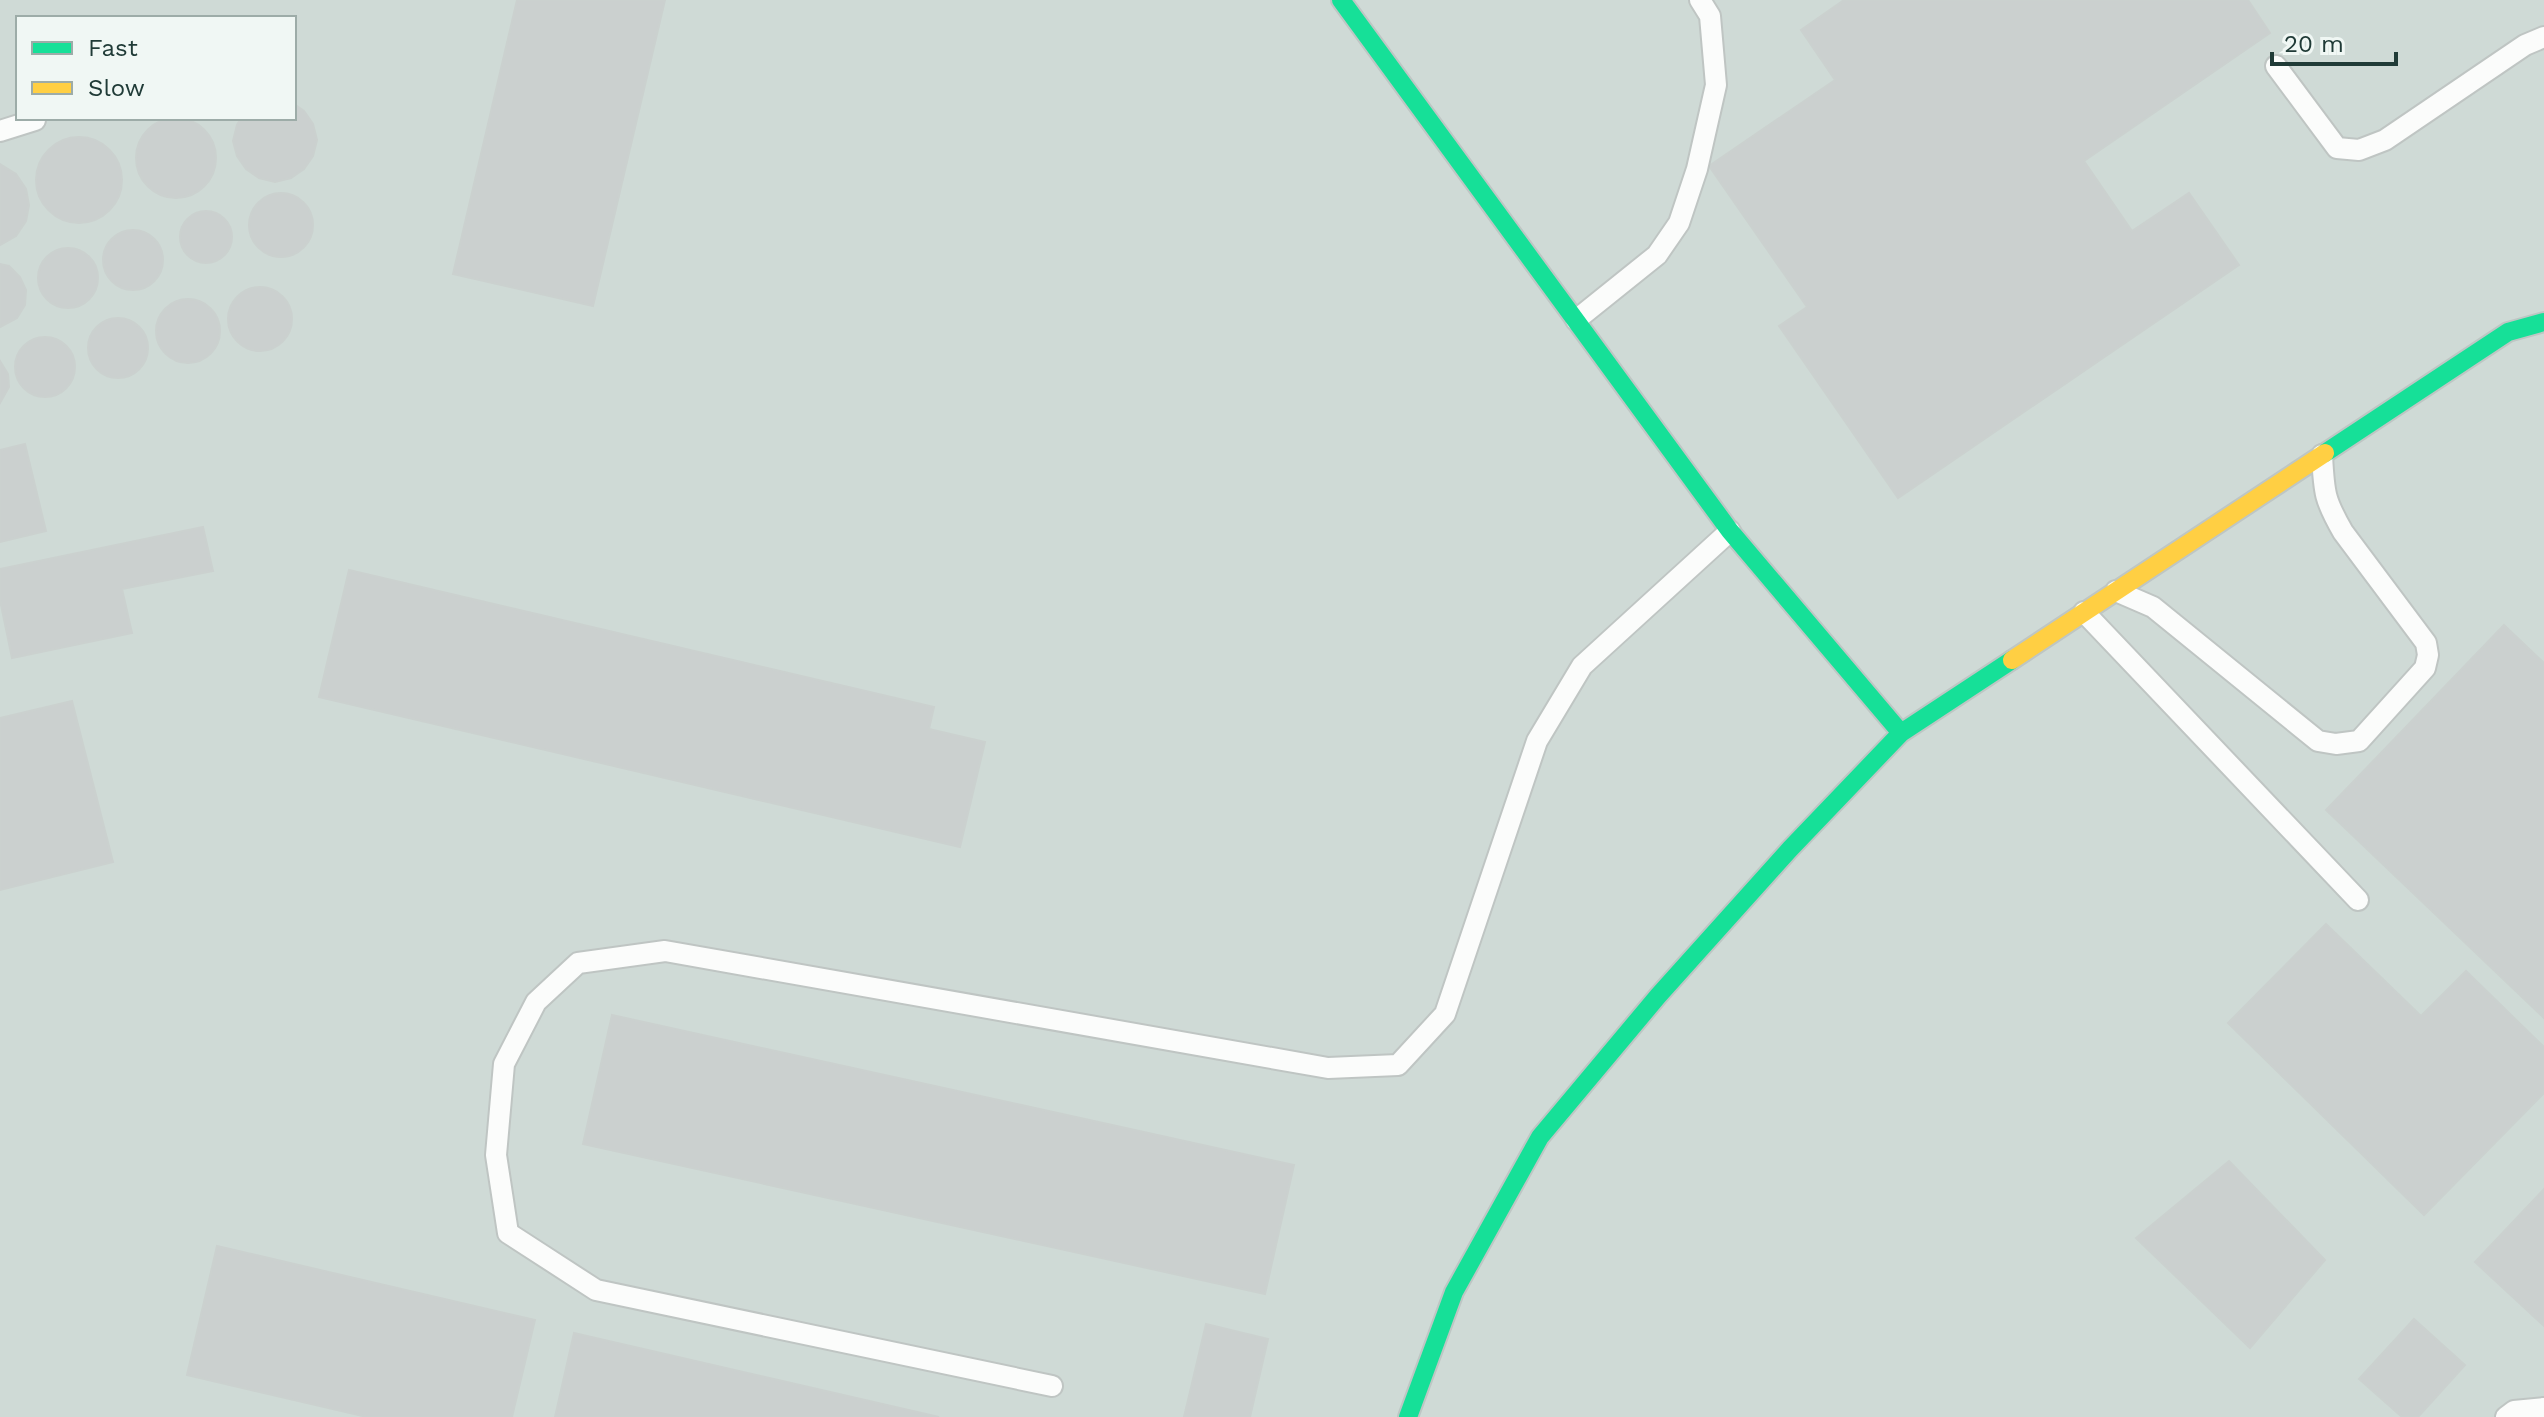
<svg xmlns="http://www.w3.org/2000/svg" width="2544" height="1417" viewBox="0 0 2544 1417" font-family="'Work Sans',sans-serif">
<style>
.built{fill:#cfdad6;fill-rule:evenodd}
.building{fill:#cbd0cf;stroke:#cbd1cf;stroke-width:2}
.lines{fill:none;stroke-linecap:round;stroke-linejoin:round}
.lane-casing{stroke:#bfc5c3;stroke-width:24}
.fast-casing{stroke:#bec6c4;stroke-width:22}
.slow-casing{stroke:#bec6c4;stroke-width:22}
.lane{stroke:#fbfcfb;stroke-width:20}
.fast{stroke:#16e098;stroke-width:18}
.slow{stroke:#ffcf43;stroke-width:18}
</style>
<rect width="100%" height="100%" fill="#e2e8e6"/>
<path class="built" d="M0 0H2544V1417H0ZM18 18H294V118H18Z"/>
<path class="building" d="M517 0H665L593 306 453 274Z
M1844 0H2248L2270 33 2084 161 2132 231 2189 193 2239 265 1898 498 1779 326 1807 307 1709 166 1835 80 1801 30Z
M294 104 304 111 313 124 317 140 313 156 304 169 291 178 275 182 259 178 246 169 237 156 233 141 237 125 241 118H294Z
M136 158a40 40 0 1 1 80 0a40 40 0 1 1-80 0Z
M36 180a43 43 0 1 1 86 0a43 43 0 1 1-86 0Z
M0 164 16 174 26 189 29 205 26 221 16 236 0 245Z
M249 225a32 32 0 1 1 64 0a32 32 0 1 1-64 0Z
M180 237a26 26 0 1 1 52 0a26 26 0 1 1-52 0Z
M103 260a30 30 0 1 1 60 0a30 30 0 1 1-60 0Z
M38 278a30 30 0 1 1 60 0a30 30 0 1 1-60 0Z
M0 264 9 266 20 277 26 290 25 305 17 318 0 327Z
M228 319a32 32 0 1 1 64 0a32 32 0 1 1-64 0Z
M156 331a32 32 0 1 1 64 0a32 32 0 1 1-64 0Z
M88 348a30 30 0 1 1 60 0a30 30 0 1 1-60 0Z
M15 367a30 30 0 1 1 60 0a30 30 0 1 1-60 0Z
M0 361 8 374 9 387 0 403Z
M25 444 46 531 0 542V450Z
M203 527 213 571 122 589 132 633 12 658 0 600V569Z
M349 570 934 707 929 729 985 742 960 847 319 697Z
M2504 625 2544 663V1018L2326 810Z
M72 701 113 862 0 890V718Z
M2326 924 2421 1016 2466 971 2544 1047V1093L2424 1215 2228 1023Z
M612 1015 1294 1165 1265 1294 583 1144Z
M2229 1161 2325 1260 2250 1348 2136 1238Z
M2544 1189V1326L2475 1262Z
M217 1246 535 1320 512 1417H367L187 1375Z
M2414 1319 2465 1365 2418 1417H2402L2359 1379Z
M1206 1324 1268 1339 1250 1417H1184Z
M574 1333 939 1417H555Z"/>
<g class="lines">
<g class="lane-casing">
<path id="lane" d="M2276 66 2337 148 2359 150 2385 140 2525 45 2544 37
M0 131 35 120
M1576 320 1657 255 1679 223 1697 169 1716 85 1710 16 1700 0
M2116 591 2153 607 2318 741 2336 744 2359 741 2425 668 2428 655 2426 643 2343 532C2324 499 2324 492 2322 455
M2084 612 2358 900
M1052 1386 596 1290 508 1233 496 1155 504 1064 536 1002 578 963 665 951 1328 1068 1398 1065 1445 1014 1537 741 1582 666 1730 531
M2506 1417 2514 1411 2544 1408"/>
</g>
<g class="fast-casing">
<path id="fast" d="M1341 0 1730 531 1901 733
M2325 453 2508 332 2544 322
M1408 1417 1454 1292 1540 1137 1658 996 1790 849 1901 733 2012 660"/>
</g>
<g class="slow-casing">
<path id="slow" d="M2012 660 2325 453"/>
</g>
<use href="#lane" class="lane"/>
<use href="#fast" class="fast"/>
<use href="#slow" class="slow"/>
</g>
<rect x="16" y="16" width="280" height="104" fill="#f0f7f4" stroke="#9daca8" stroke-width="2"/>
<rect x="32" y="42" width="40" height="12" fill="#16e098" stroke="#9daca8" stroke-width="2"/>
<text x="88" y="56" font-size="24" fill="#203b37">Fast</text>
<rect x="32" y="82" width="40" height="12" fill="#ffcf43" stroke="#9daca8" stroke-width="2"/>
<text x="88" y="96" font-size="24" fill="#203b37">Slow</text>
<path d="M2272 52v12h124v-12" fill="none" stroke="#203b37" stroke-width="4"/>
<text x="2284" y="52" font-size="24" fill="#203b37" stroke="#f0f7f4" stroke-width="6" paint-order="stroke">20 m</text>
</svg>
